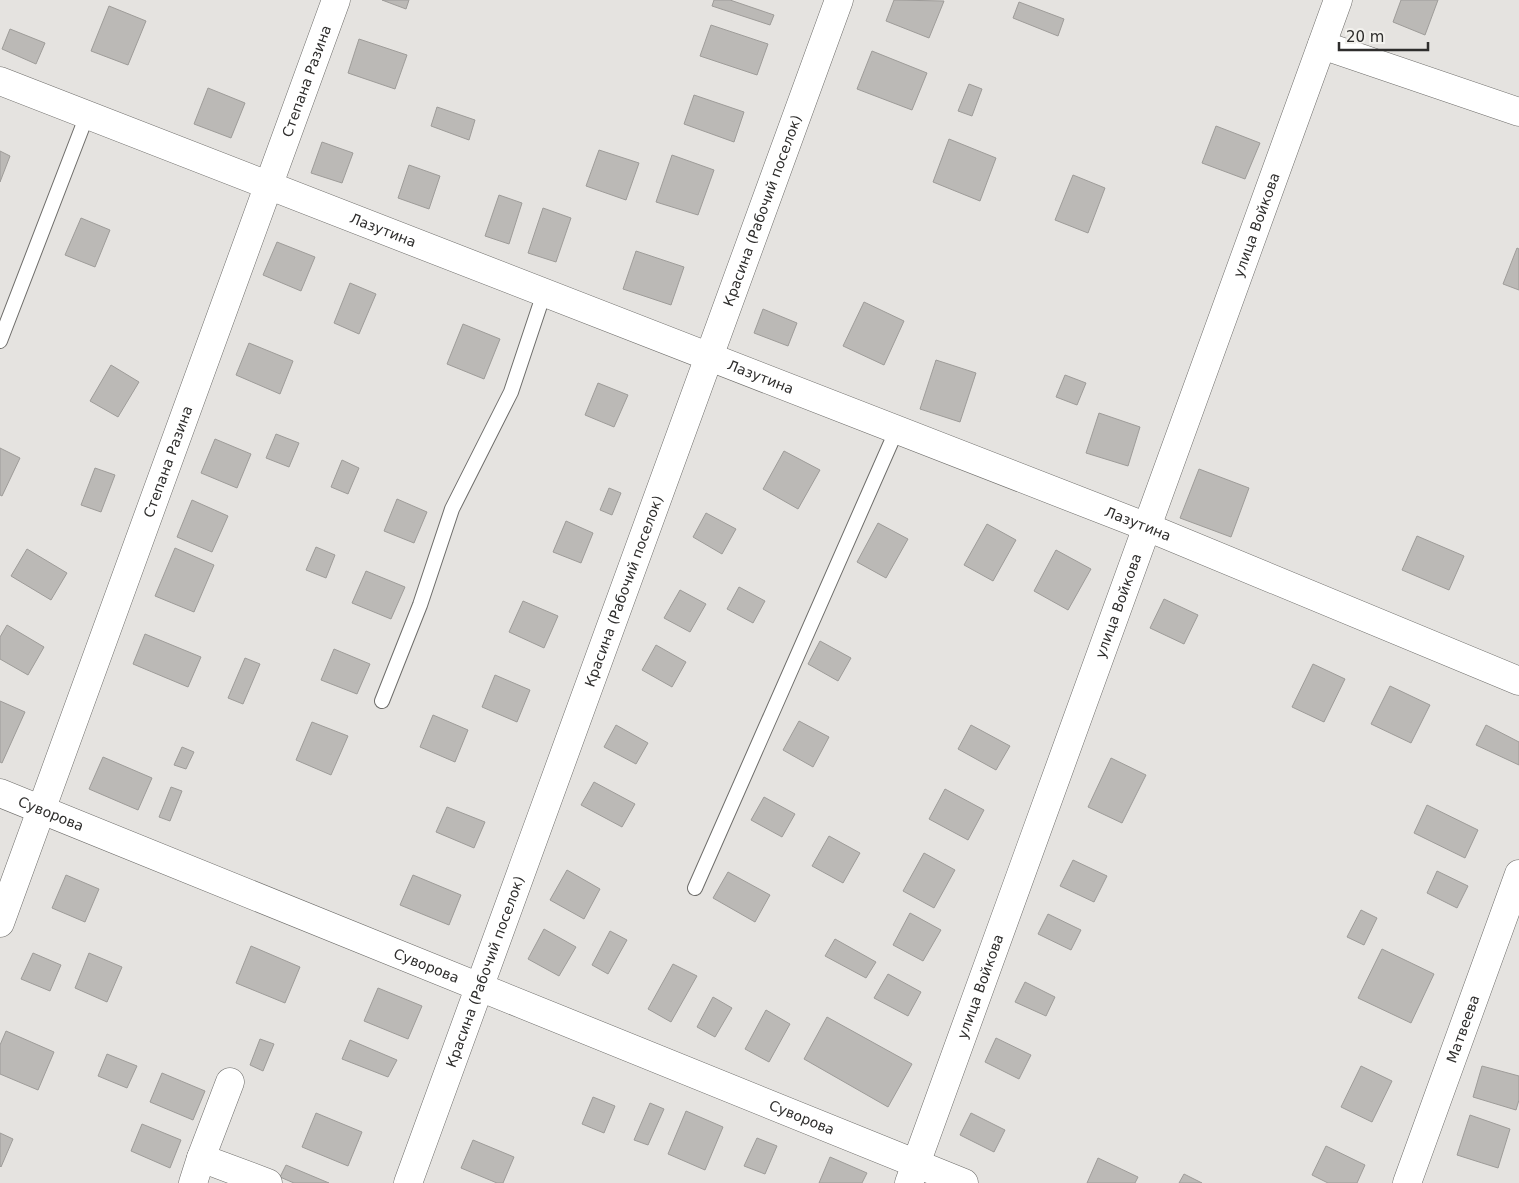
<svg xmlns="http://www.w3.org/2000/svg" width="1519" height="1183" viewBox="0 0 1519 1183" font-family="'DejaVu Sans',sans-serif">
<style>
.building{fill:#bbb9b6;stroke:#9e9c99}
.lines{fill:none;stroke-linecap:round;stroke-linejoin:round}
.lane-casing{stroke:#6e6d6a;stroke-width:16}
.street-casing{stroke:#6e6d6a;stroke-width:29}
.lane{stroke:#fff;stroke-width:14}
.street{stroke:#fff;stroke-width:28}
.labels{text-anchor:middle;dominant-baseline:central;stroke-width:5;stroke-linejoin:round;paint-order:stroke}
.street-label{font-size:14px;fill:#2e2d2c;stroke:#f2f1ed}
</style>
<rect width="100%" height="100%" fill="#e5e3e0"/>
<path class="building" d="M382 0H409L406 9Z
M714 0H730L774 15 770 25 712 6Z
M894 0 944 1 929 38 886 21Z
M1401 0H1438L1425 35 1393 22Z
M1019 2 1064 19 1058 36 1013 18Z
M109 6 146 21 128 65 91 51Z
M711 25 768 44 757 75 700 56Z
M10 29 45 43 36 64 2 49Z
M359 39 407 55 395 89 348 73Z
M872 51 927 73 912 110 857 89Z
M969 84 982 89 972 116 958 111Z
M208 88 245 103 231 138 194 124Z
M694 95 744 112 734 142 684 124Z
M437 107 475 120 469 140 431 126Z
M1216 126 1260 143 1245 179 1202 163Z
M949 139 996 158 980 201 933 182Z
M322 142 353 153 342 183 311 173Z
M599 150 639 163 626 200 586 186Z
M0 151 10 156 0 182Z
M672 155 714 170 698 215 656 202Z
M409 165 440 176 429 209 398 198Z
M1073 175 1105 188 1088 233 1055 220Z
M499 195 522 203 509 244 485 236Z
M543 208 571 218 556 262 528 253Z
M81 218 110 230 95 267 65 255Z
M277 242 315 257 301 291 263 275Z
M1517 248 1519 249V290L1503 284Z
M636 251 684 267 671 305 623 289Z
M350 283 376 294 359 334 334 323Z
M864 302 904 321 884 365 843 346Z
M763 309 797 323 788 346 754 333Z
M463 324 500 339 484 379 447 364Z
M249 343 293 361 280 394 236 375Z
M936 360 976 373 960 422 920 409Z
M111 365 139 382 118 417 90 401Z
M1065 375 1086 383 1077 405 1056 397Z
M598 383 628 395 614 427 585 415Z
M1099 413 1140 427 1128 466 1086 453Z
M276 434 299 443 289 467 266 458Z
M215 439 251 454 237 488 201 473Z
M0 448 20 458 2 496 0 495Z
M784 451 820 470 798 509 763 489Z
M342 460 359 468 348 494 331 487Z
M95 468 115 475 101 512 81 505Z
M1199 469 1249 488 1231 537 1180 518Z
M609 488 621 493 612 515 600 510Z
M397 499 427 512 414 543 384 531Z
M192 500 228 516 212 552 177 537Z
M706 513 736 529 722 554 693 537Z
M566 521 593 533 581 563 553 552Z
M878 523 908 539 886 578 857 562Z
M987 524 1016 540 993 581 964 565Z
M1417 536 1464 556 1449 590 1402 570Z
M316 547 335 555 326 578 306 570Z
M175 548 214 565 194 612 155 596Z
M27 549 67 573 51 600 11 576Z
M1056 550 1091 569 1068 610 1034 591Z
M366 571 405 587 391 619 352 603Z
M739 587 765 601 753 623 727 609Z
M680 590 706 604 690 632 664 618Z
M1164 599 1198 615 1184 644 1150 628Z
M523 601 558 616 544 648 509 632Z
M7 625 44 647 28 675 0 659V637Z
M145 634 201 657 188 687 133 664Z
M820 641 851 658 838 681 808 664Z
M656 645 686 662 672 687 642 670Z
M334 649 370 664 357 694 321 680Z
M245 658 260 664 243 704 228 698Z
M1313 664 1345 679 1324 722 1292 707Z
M495 675 530 690 517 722 482 707Z
M1390 686 1430 705 1411 743 1371 724Z
M0 701 25 712 2 763 0 762Z
M433 715 468 730 455 762 420 747Z
M799 721 829 737 813 767 783 750Z
M312 722 348 736 331 775 296 760Z
M616 725 648 743 636 764 604 747Z
M971 725 1010 746 996 770 958 749Z
M1486 725 1519 742V765L1476 745Z
M182 747 194 752 186 769 174 765Z
M103 757 152 778 138 810 89 789Z
M1111 758 1146 775 1122 823 1088 807Z
M594 782 635 804 622 827 581 805Z
M171 787 182 791 170 821 159 817Z
M945 789 984 810 968 840 929 819Z
M764 797 795 814 782 837 751 820Z
M1427 805 1478 830 1465 858 1414 833Z
M447 807 485 822 474 848 436 832Z
M829 836 860 853 843 883 812 866Z
M924 853 955 870 934 908 903 891Z
M1073 860 1107 876 1094 902 1060 886Z
M567 870 600 889 584 919 550 900Z
M1437 871 1468 886 1457 908 1427 893Z
M728 872 770 895 755 922 713 898Z
M66 875 99 889 85 922 52 908Z
M413 875 461 895 449 925 400 905Z
M1361 910 1377 918 1364 945 1347 937Z
M910 913 941 930 923 961 893 945Z
M1048 914 1081 930 1071 950 1038 934Z
M544 929 576 947 559 976 528 959Z
M610 931 627 940 608 974 592 965Z
M835 939 876 962 866 978 825 956Z
M251 946 300 967 285 1003 236 983Z
M1382 949 1434 974 1411 1023 1358 998Z
M33 953 61 965 50 991 21 979Z
M89 953 122 967 107 1002 75 988Z
M673 964 697 976 671 1022 648 1009Z
M888 974 921 992 908 1016 874 998Z
M1025 982 1055 997 1046 1016 1015 1002Z
M378 988 422 1006 408 1039 364 1021Z
M713 997 732 1008 715 1037 697 1027Z
M766 1010 790 1024 769 1062 745 1049Z
M827 1017 912 1064 888 1107 804 1059Z
M6 1031 54 1052 38 1090 0 1074V1045Z
M996 1038 1031 1055 1019 1079 985 1062Z
M260 1039 274 1044 263 1071 250 1065Z
M350 1040 397 1060 388 1077 342 1059Z
M107 1054 137 1066 127 1088 98 1076Z
M1361 1066 1392 1081 1372 1122 1341 1107Z
M1482 1066 1519 1076V1100L1516 1110 1473 1097Z
M162 1073 205 1091 193 1120 150 1102Z
M593 1097 615 1106 604 1133 582 1124Z
M650 1103 664 1109 648 1145 634 1140Z
M686 1111 723 1127 705 1170 668 1154Z
M316 1113 362 1132 348 1166 302 1147Z
M971 1113 1005 1130 994 1152 960 1135Z
M1470 1115 1510 1129 1498 1168 1457 1155Z
M142 1124 181 1140 170 1168 131 1151Z
M0 1133 13 1139 1 1167 0 1166Z
M757 1138 777 1146 765 1174 744 1166Z
M473 1140 514 1157 503 1183H497L461 1168Z
M1326 1146 1365 1165 1357 1183H1328L1312 1175Z
M830 1157 867 1173 862 1183H819Z
M1098 1158 1138 1177 1135 1183H1087Z
M286 1165 329 1183H294L280 1177Z
M1184 1174 1202 1183H1179Z"/>
<g class="lines">
<g class="lane-casing">
<path id="lane" d="M0 341 87 115
M382 701 420 605 452 509 511 392 544 293
M695 888 897 429"/>
</g>
<g class="street-casing">
<g id="street">
<path d="M1322 45 1519 112"/>
<path id="s1" d="M0 81 1147 527 1519 681"/>
<path id="s2" d="M0 793 964 1183"/>
<path id="s3" d="M0 923 336 0"/>
<path d="M201 1158 230 1082"/>
<path d="M193 1183 201 1158 268 1183"/>
<path id="s4" d="M408 1183 839 0"/>
<path id="s5" d="M909 1183 1338 0"/>
<path id="s6" d="M1407 1183 1519 874"/>
</g>
</g>
<use href="#lane" class="lane"/>
<use href="#street" class="street"/>
</g>
<g class="labels">
<g class="street-label">
<text stroke="none"><textPath href="#s3" startOffset="896">Степана Разина</textPath></text>
<text stroke="none"><textPath href="#s4" startOffset="1035">Красина (Рабочий поселок)</textPath></text>
<text stroke="none"><textPath href="#s5" startOffset="1019">улица Войкова</textPath></text>
<text stroke="none"><textPath href="#s1" startOffset="411">Лазутина</textPath></text>
<text stroke="none"><textPath href="#s1" startOffset="816">Лазутина</textPath></text>
<text stroke="none"><textPath href="#s3" startOffset="491">Степана Разина</textPath></text>
<text stroke="none"><textPath href="#s1" startOffset="1221">Лазутина</textPath></text>
<text stroke="none"><textPath href="#s4" startOffset="630">Красина (Рабочий поселок)</textPath></text>
<text stroke="none"><textPath href="#s5" startOffset="614">улица Войкова</textPath></text>
<text stroke="none"><textPath href="#s2" startOffset="55">Суворова</textPath></text>
<text stroke="none"><textPath href="#s2" startOffset="460">Суворова</textPath></text>
<text stroke="none"><textPath href="#s4" startOffset="225">Красина (Рабочий поселок)</textPath></text>
<text stroke="none"><textPath href="#s5" startOffset="209">улица Войкова</textPath></text>
<text stroke="none"><textPath href="#s6" startOffset="164">Матвеева</textPath></text>
<text stroke="none"><textPath href="#s2" startOffset="865">Суворова</textPath></text>
</g>
</g>
<path d="M1339 42v8h89v-8" fill="none" stroke="#2e2d2c" stroke-width="2.5"/>
<text x="1346" y="42" font-size="15" fill="#2e2d2c" stroke="#f2f1ed" stroke-width="4" paint-order="stroke">20 m</text>
</svg>
